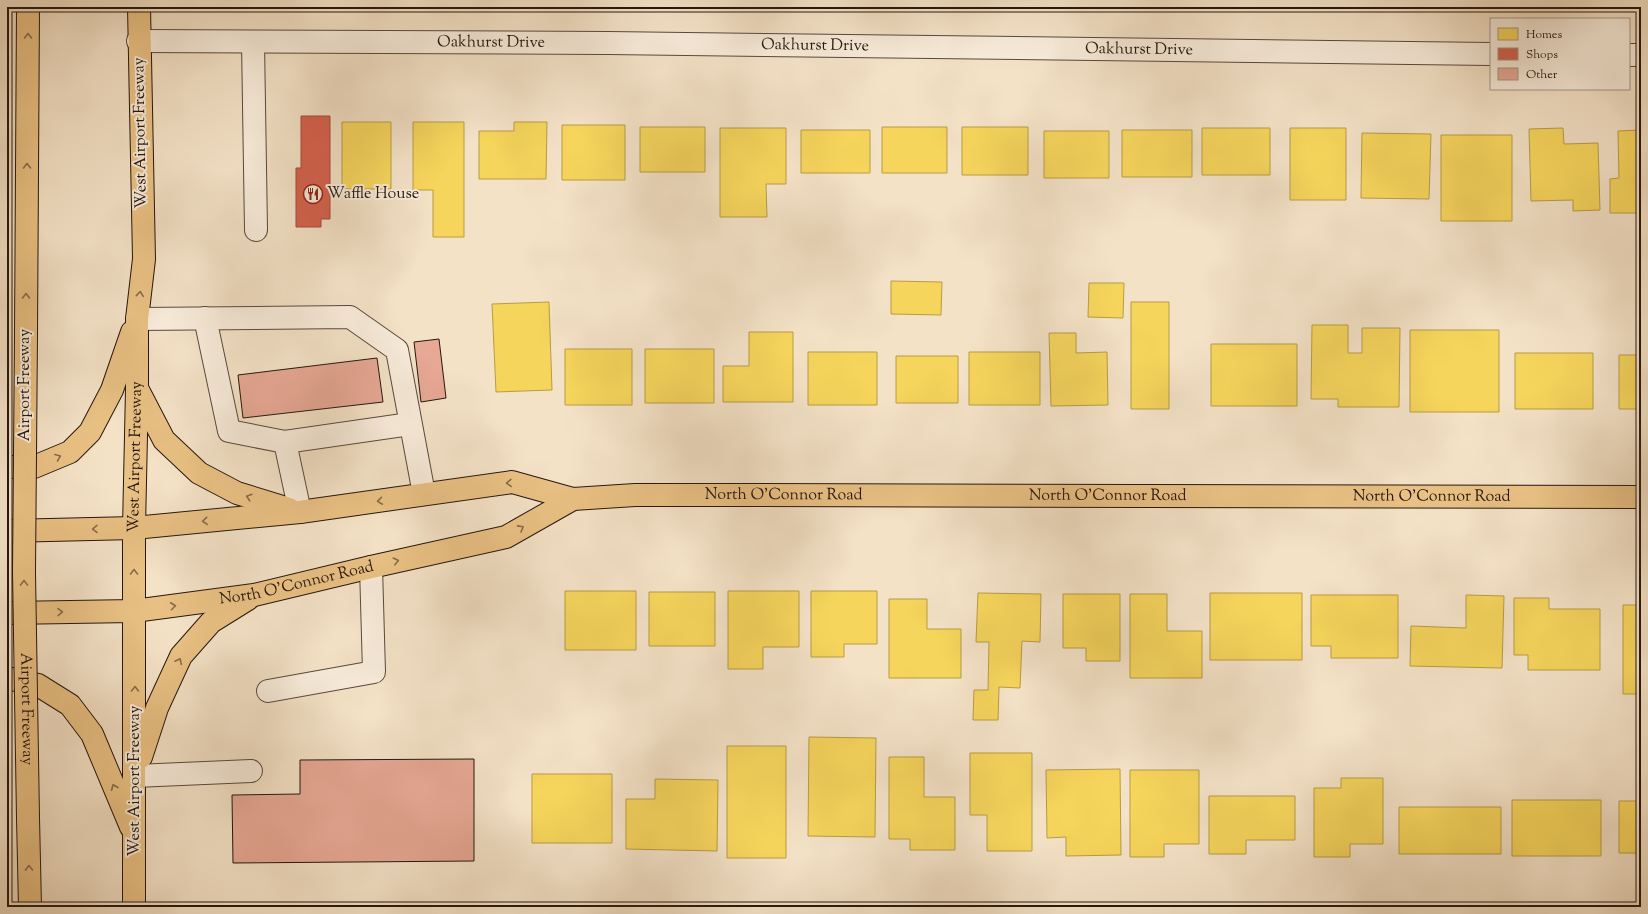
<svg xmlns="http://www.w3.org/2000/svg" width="1648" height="914" viewBox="0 0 1648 914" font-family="'Sorts Mill Goudy',serif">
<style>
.homes{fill:#f6d55c;stroke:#b79c45}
.shops{fill:#d6604d;stroke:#a14a3a}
.building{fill:#e7a895;stroke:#24160f}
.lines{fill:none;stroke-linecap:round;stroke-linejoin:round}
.minor-casing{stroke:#58493d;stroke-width:24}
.major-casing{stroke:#24160f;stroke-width:24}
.highway-casing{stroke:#24160f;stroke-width:24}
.minor{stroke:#f8ecdb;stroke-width:22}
.major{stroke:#eac184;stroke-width:22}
.highway{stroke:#eac184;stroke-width:22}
.highway-bridge-casing{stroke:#24160f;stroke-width:24;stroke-linecap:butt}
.highway-bridge{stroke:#eac184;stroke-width:22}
.oneway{stroke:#876c4a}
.labels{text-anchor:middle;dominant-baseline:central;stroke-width:4;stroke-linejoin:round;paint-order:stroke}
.street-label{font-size:16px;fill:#24160f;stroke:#f8ecdb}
.poi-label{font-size:16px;fill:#24160f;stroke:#f8ecdb;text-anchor:start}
</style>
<rect width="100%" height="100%" fill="#f4e2c7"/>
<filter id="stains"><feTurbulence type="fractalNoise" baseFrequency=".005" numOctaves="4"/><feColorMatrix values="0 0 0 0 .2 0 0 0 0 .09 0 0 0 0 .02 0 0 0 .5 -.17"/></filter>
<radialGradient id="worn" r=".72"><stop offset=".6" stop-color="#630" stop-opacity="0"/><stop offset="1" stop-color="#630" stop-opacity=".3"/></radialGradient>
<path class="homes" d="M342 122H391V189H342Z
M413 122H464V237H433V190H413Z
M514 122H547L546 179H479V131H514Z
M562 125H625V180H562Z
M640 127H705V172H640Z
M882 127H947V173H882Z
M962 127H1028V175H962Z
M720 128H786V184H766L767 217H720Z
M1202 128H1270V175H1202Z
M1290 128H1346V200H1290Z
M1563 128 1564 144 1598 143 1600 210 1573 211V200L1531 201 1529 129Z
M801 130H870V173H801Z
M1122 130H1192V177H1122Z
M1641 130V213H1610V179L1619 178 1618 131Z
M1044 131H1109V178H1044Z
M1362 133 1431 134 1429 199 1361 198Z
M1441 135H1512V221H1441Z
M891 281 942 282 941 315 891 314Z
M1089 283H1124L1123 318 1088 317Z
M549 302 552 390 496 392 492 304Z
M1131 302H1169V409H1131Z
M1312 325H1348V353H1362V328H1400L1399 407H1338V399H1311Z
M1410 330H1499V412H1410Z
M749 332H793V402H723V366H749Z
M1049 333H1076V353L1107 352 1108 405 1051 406Z
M1211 344H1297V406H1211Z
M565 349H632V405H565Z
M645 349H714V403H645Z
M808 352H877V405H808Z
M969 352H1040V405H969Z
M1515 353H1593V409H1515Z
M1619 355H1641V409H1619Z
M896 356H958V403H896Z
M565 591H636V650H565Z
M728 591H799V647H763V669H728Z
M811 591H877V644H844V657H811Z
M649 592H715V646H649Z
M978 593 1041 594 1040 642 1022 641 1020 688 999 687 998 720H973L974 690H988L989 642H976Z
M1210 593H1302V660H1210Z
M1063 594H1120V661H1086V648H1063Z
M1130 594H1167V631H1202V678H1130Z
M1311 595H1398V658H1331V646H1311Z
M1466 595 1504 596 1502 668 1410 666 1411 626 1466 628Z
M1514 598H1549V609H1600V670H1528V655H1514Z
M889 599H927V629H961V678H889Z
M1623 605H1641V694H1623Z
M809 737 876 738 875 837 808 836Z
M727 746H786V858H727Z
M970 753H1032V851H987V815H970Z
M889 757H924V797H955V850H910V839H889Z
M1120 769 1121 855 1066 856V837L1047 838 1046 770Z
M1130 770H1199V844H1164V857H1130Z
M532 774H612V843H532Z
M1341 778H1383V844H1350V857H1314V788H1341Z
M655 779 718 780 717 851 626 849V799H655Z
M1209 796H1295V840H1246V854H1209Z
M1512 800H1601V856H1512Z
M1619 801H1641V853H1619Z
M1399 807H1501V854H1399Z"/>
<path class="shops" d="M301 116H330V219H321V227H296V168H301Z"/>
<path class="building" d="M439 339 446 398 421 402 414 342Z
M377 358 383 402 243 418 238 375Z
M474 759V861L233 863 232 795 300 794V760Z"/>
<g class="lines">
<g class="minor-casing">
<g id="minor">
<path id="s1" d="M138 41 608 43 1491 54"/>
<path d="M253 42 256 230"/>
<path d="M1629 55H1641"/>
<path d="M205 318 229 431 285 442 410 424"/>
<path d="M137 319 350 317 397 350 424 494"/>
<path d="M285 442 300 512"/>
<path d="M268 691 374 672 371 567"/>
<path d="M135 776 251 771"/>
</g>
</g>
<g class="major-casing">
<g id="major">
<path d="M138 390 164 440 199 473 237 493 289 509"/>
<path d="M7 467H34L70 452 90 432 112 390 132 332"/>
<path id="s2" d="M7 531 134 528 300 512 512 482 573 499 635 495H723L1641 497"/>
<path id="s3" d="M7 613 134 611 254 595 371 567 506 537 573 499"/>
<path d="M7 678 38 685 70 705 92 734 131 827"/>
<path d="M141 757 157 708 181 656 211 622 248 599"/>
<path id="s4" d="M134 907V528L137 389V319L144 259 139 7"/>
</g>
</g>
<g class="highway-casing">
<path id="highway" d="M26 335 28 7
M28 818 30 907"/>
</g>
<use href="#minor" class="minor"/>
<use href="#major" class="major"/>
<use href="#highway" class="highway"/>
<g class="highway-bridge-casing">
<g id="highway-bridge">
<path id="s5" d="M26 335 24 572 28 818"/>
</g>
</g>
<use href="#highway-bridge" class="highway-bridge"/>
</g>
<defs><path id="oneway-chevron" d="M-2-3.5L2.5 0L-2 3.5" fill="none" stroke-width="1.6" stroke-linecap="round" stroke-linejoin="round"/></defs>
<g class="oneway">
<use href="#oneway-chevron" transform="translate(28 36) rotate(-90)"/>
<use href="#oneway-chevron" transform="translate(27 166) rotate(-90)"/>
<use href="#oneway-chevron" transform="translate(140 294) rotate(-84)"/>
<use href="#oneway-chevron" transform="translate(26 296) rotate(-90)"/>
<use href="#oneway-chevron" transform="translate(58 457) rotate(-22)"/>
<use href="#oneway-chevron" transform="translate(509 483) rotate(178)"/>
<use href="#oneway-chevron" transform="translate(249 497) rotate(-163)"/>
<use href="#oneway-chevron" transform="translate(380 501) rotate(172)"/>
<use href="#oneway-chevron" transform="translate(205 521) rotate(175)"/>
<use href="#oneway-chevron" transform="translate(521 528) rotate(-29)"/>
<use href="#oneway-chevron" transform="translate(95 529) rotate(179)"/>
<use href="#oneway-chevron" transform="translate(396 561) rotate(-13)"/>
<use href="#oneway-chevron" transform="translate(134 572) rotate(-90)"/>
<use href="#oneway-chevron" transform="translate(24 583) rotate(-91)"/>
<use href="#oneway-chevron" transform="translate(173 606) rotate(-7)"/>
<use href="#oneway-chevron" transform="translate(60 612) rotate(-1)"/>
<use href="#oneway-chevron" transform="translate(179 661) rotate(-64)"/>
<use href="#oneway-chevron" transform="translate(135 689) rotate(-90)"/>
<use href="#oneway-chevron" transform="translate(114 787) rotate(-113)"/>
<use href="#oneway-chevron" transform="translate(29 868) rotate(-91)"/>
</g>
<defs>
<g id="restaurant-ring" transform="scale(1)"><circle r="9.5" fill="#f8ecdb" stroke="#8f2418" stroke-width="1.5"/><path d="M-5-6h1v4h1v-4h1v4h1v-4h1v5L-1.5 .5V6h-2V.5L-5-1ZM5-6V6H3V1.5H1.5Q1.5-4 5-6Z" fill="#8f2418"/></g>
</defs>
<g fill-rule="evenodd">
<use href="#restaurant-ring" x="313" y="194"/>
</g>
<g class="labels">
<g class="street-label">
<text stroke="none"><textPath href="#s1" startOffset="353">Oakhurst Drive</textPath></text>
<text stroke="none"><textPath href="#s1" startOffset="677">Oakhurst Drive</textPath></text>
<text stroke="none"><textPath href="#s1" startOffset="1001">Oakhurst Drive</textPath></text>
<text transform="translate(141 133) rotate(-91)">West Airport Freeway</text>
<text transform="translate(25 385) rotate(-90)">Airport Freeway</text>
<text stroke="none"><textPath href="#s4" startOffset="450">West Airport Freeway</textPath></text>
<text stroke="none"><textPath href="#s2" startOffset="782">North O'Connor Road</textPath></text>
<text stroke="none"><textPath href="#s2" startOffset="1106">North O'Connor Road</textPath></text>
<text stroke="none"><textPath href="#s2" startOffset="1430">North O'Connor Road</textPath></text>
<text stroke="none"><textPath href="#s3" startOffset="292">North O'Connor Road</textPath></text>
<text stroke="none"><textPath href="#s5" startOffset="374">Airport Freeway</textPath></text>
<text transform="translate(135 781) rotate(-90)">West Airport Freeway</text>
</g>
<g class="poi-label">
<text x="327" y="194">Waffle House</text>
</g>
</g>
<rect width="1648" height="914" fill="none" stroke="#f4e2c7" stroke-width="24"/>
<rect x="8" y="8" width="1632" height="898" fill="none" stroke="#24160f" stroke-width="2"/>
<rect x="12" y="12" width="1624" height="890" fill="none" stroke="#24160f"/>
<rect x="1490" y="18" width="140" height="72" fill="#f8ecdb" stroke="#a39689"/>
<rect x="1498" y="28" width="20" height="12" fill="#f6d55c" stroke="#a39689"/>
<text x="1526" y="38" font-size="12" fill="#24160f">Homes</text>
<rect x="1498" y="48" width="20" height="12" fill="#d6604d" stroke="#a39689"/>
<text x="1526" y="58" font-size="12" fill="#24160f">Shops</text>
<rect x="1498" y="68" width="20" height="12" fill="#e7a895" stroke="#a39689"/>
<text x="1526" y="78" font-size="12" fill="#24160f">Other</text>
<rect width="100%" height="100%" filter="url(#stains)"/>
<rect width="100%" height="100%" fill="url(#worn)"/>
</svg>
